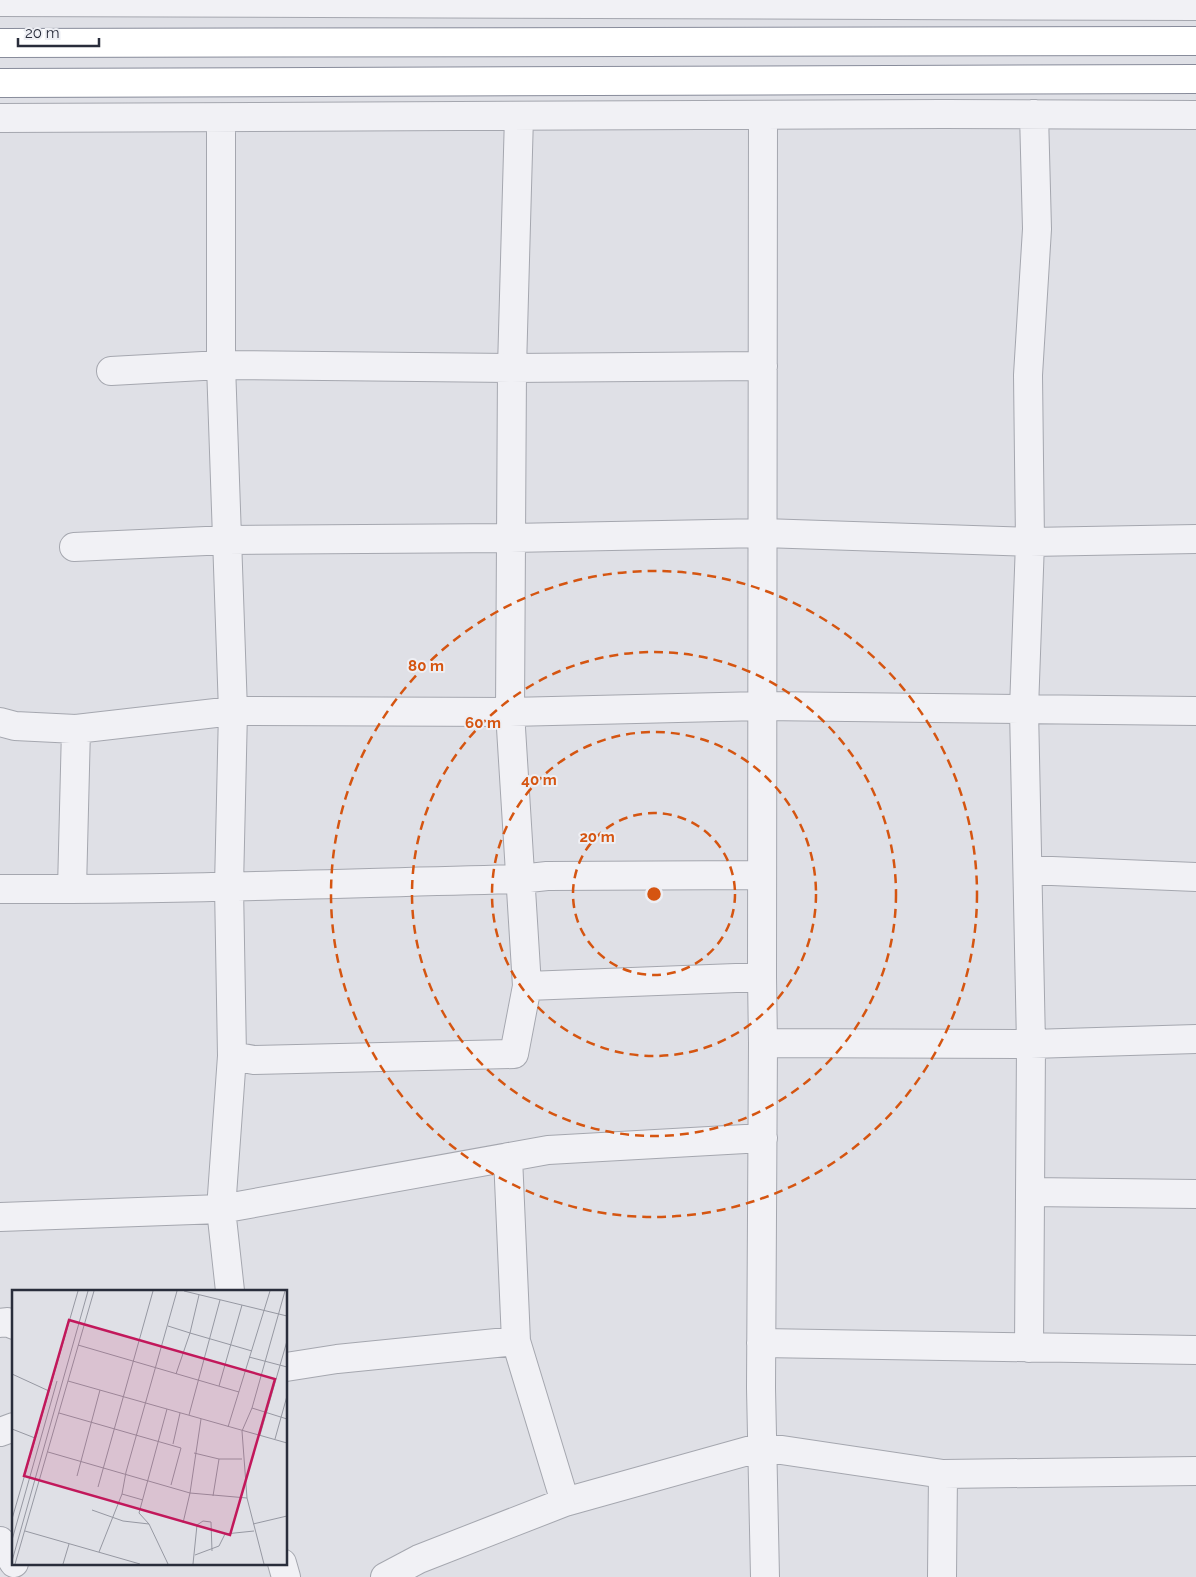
<svg xmlns="http://www.w3.org/2000/svg" width="1196" height="1577" viewBox="0 0 1196 1577" font-family="Raleway,sans-serif">
<style>
.lines{fill:none;stroke-linecap:round;stroke-linejoin:round}
.minor-casing{stroke:#a5a7af;stroke-width:30}
.highway-casing{stroke:#888c9b;stroke-width:30}
.minor{stroke:#f1f1f5;stroke-width:28}
.highway{stroke:#fff;stroke-width:28}
.ring{fill:none;stroke:#d55511;stroke-width:2.5;stroke-dasharray:9 6}
.inset-road{fill:none;stroke:#9698a2;stroke-width:1}
.view{fill:#c2185b;fill-opacity:0.15;stroke:#c2185b;stroke-width:2.5}
.inset-edge{fill:none;stroke:#292d3b;stroke-width:2.5}
.centre{fill:#d55511;stroke:#eeeff4;stroke-width:2.5}
.ring-label{font-size:15px;text-anchor:middle;font-weight:bold;fill:#d55511;stroke:#eeeff4;stroke-width:4;stroke-linejoin:round;paint-order:stroke}
</style>
<rect width="100%" height="100%" fill="#dfe0e6"/>
<g class="lines">
<g class="minor-casing">
<path id="minor" d="M0 2 1196 6
M763 115 762 977 763 1043 761 1388 765 1577
M0 118 943 114 1196 115
M111 371 221 365 512 368 763 366
M74 547 228 540 511 538 763 533 1030 542 1196 539
M0 722 15 726 76 729
M1028 870 1196 877
M0 889C173 890 347 883 520 879L547 876 762 875
M72 889 76 729 233 711 510 712 762 706 1196 711
M527 986 762 977
M763 1043 1031 1044 1196 1039
M232 1056 254 1060 514 1054 527 986 510 712 512 368 519 116
M508 1157 516 1341 565 1502
M1030 1192 1196 1194
M0 1217 221 1209 232 1056 229 886 233 711 221 365V118
M230 1291 221 1209 548 1150 763 1138
M0 1323 7 1322 14 1325
M761 1343 1196 1350
M1029 1348 1031 1044 1024 709 1030 542 1028 375 1037 229 1034 114
M286 1367 337 1359 516 1341
M0 1432 14 1427
M0 1541 14 1563
M282 1563 286 1577
M385 1577 419 1559 565 1502 762 1447 943 1474 1196 1471
M942 1577 943 1474"/>
</g>
<g class="highway-casing">
<path id="highway" d="M0 43 1196 41
M0 83 1196 79"/>
</g>
<use href="#minor" class="minor"/>
<use href="#highway" class="highway"/>
</g>
<g class="ring">
<circle cx="654" cy="894" r="81"/>
<circle cx="654" cy="894" r="162"/>
<circle cx="654" cy="894" r="242"/>
<circle cx="654" cy="894" r="323"/>
</g>
<g transform="translate(12 1290)">
<rect width="275" height="275" fill="#dfe0e6"/>
<path class="inset-road" d="M172 1 275 26M187 5 178 43 240 61M156 36 178 43 164 84M66 55 227 102M237 67 275 77M0 84 37 101M56 91 275 153M207 96 230 15M240 118 275 129M155 119 127 223 137 234 156 274M47 123 169 158 159 195M177 125 208 10M189 129 178 203 235 208 252 274M216 137 258 1M0 139 23 148M248 145 275 51M263 149 275 106M161 154 168 123M36 162 178 203 171 233M182 163 207 169H230M65 186 88 100M86 197 141 1M201 206 207 169M235 208 230 141 240 118 273 1M131 210 110 204 114 182 165 1M80 220 111 231 137 234M0 229 66 1M241 234 275 226M13 241 128 274M0 250 45 91M87 262 110 204M183 265 207 256 213 244 242 241M0 271 76 1M3 274 82 1M51 274 57 254M181 274 185 235 191 231 199 232 200 261"/>
<path class="view" d="M57 30 263 89 218 245 12 186Z"/>
<rect width="275" height="275" class="inset-edge"/>
</g>
<circle cx="654" cy="894" r="8" class="centre"/>
<g class="ring-label">
<text x="426" y="671">80 m</text>
<text x="483" y="728">60 m</text>
<text x="539" y="785">40 m</text>
<text x="597" y="842">20 m</text>
</g>
<path d="M18 38v8h81v-8" fill="none" stroke="#292d3b" stroke-width="2.5"/>
<text x="25" y="38" font-size="15" fill="#292d3b" stroke="#eeeff4" stroke-width="4" paint-order="stroke">20 m</text>
</svg>
